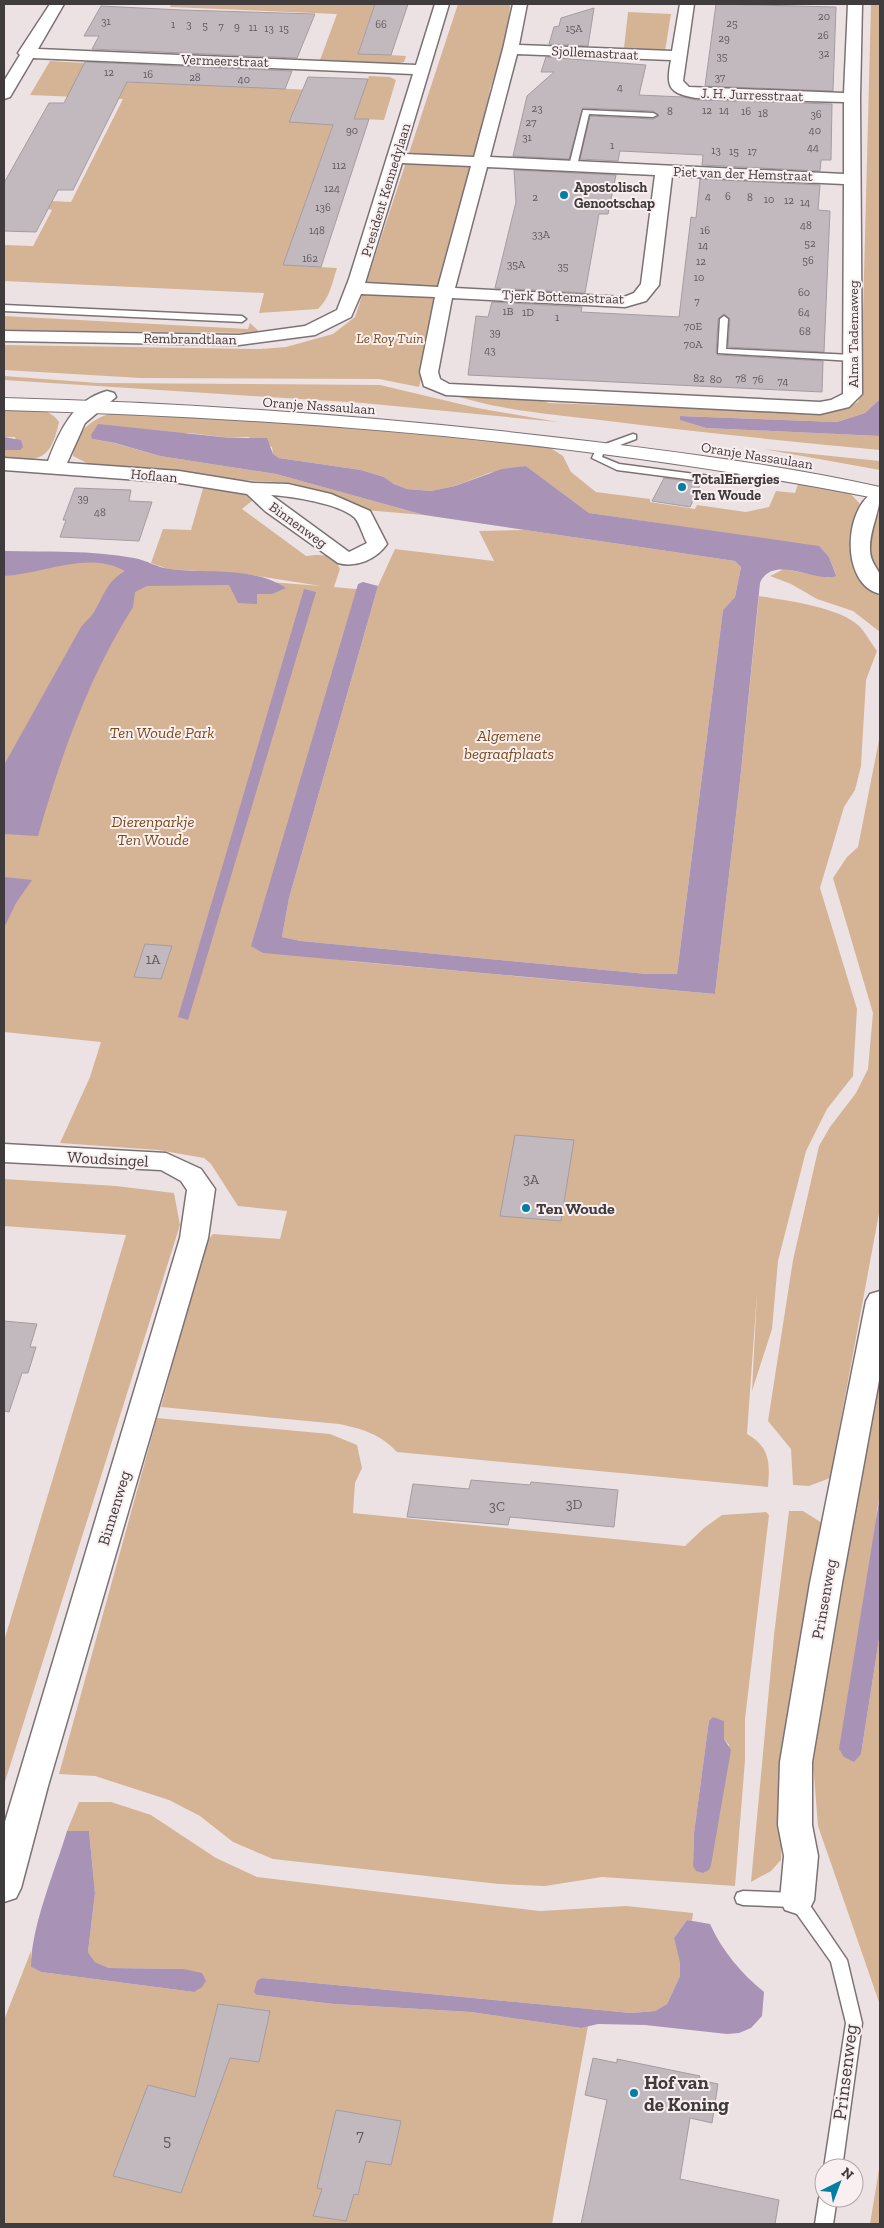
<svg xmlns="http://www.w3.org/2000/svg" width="884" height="2228" viewBox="0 0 884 2228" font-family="'Zilla Slab',serif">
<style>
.green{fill:#d5b496;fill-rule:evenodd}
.water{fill:#a892b6}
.building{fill:#c2b9bf;stroke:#a49ca1}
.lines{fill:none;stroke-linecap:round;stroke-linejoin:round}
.lane-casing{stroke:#7c7274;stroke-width:3}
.street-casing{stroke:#7c7274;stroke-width:3}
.secondary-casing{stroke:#7c7274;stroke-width:2}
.lane{fill:#fff;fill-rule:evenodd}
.street{fill:#fff;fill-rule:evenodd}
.secondary{fill:#fff;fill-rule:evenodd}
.poi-dot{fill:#007ea4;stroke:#faeff0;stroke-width:2}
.labels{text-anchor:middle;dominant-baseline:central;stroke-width:4;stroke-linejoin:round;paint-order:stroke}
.far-number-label{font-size:11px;fill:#605a5d}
.far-street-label{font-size:14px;fill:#403b3c;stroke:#faeff0}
.far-poi-label{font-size:14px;font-weight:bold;fill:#403b3c;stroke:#faeff0;text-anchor:start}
.far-park-label{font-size:14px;font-style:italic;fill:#794b19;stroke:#faeff0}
.number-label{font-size:14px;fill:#605a5d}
.park-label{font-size:16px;font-style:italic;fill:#794b19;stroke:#faeff0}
.street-label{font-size:16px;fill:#403b3c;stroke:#faeff0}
.poi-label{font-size:16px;font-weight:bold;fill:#403b3c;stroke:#faeff0;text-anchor:start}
.near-number-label{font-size:16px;fill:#605a5d}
.near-street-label{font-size:19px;fill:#403b3c;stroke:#faeff0}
.near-poi-label{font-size:19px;font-weight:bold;fill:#403b3c;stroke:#faeff0;text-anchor:start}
</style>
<rect width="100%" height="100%" fill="#ede2e3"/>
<path class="green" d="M171 4H375L358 53 406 56 404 62 396 64 320 60 337 14 170 7Z
M458 4H510L508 39 490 89 485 121 419 387 379 379 141 378 4 370V345L260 349 286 347 333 334 355 317Z
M871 4H880V399L865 413 837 422 680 416 681 420 706 428 880 436V450C787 441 693 432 600 420 548 414 492 410 443 391L536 399 549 403 818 413 847 408 858 402 861 393 858 366 863 314Z
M628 12 671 14 665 51 624 48Z
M50 61 85 63 77 80 363 92 369 76 390 77 396 80 384 120 335 118 284 265 337 268C332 283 330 298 318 309L259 313 264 293 4 281V245L33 246 52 210 48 209 52 201 71 202 123 99 30 95Z
M4 316 248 329 250 323 261 333 4 330Z
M4 376 98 383 380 385 477 408 558 422 363 403 4 380Z
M4 407C21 408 49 405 59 422 51 459 41 462 4 459V450H20L15 437H4Z
M117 412 291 420 549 447 563 456 571 472 596 492 650 499V502L695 509 697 505 746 512 769 507 776 491 795 493 798 484 765 480 766 477 850 493 861 505C849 550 840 563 880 597V632L853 611 817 599 791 584 770 576 784 569 829 578 836 574 829 557 819 547 589 513 526 466 489 473 455 486 431 491 407 489 394 484 384 477 361 470 279 458 273 454 272 447 248 437 231 438 189 433 92 439 114 443 160 456 276 474 424 515 365 510 335 497 291 483 241 480 147 468 91 465 73 456C74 431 95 416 117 412Z
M763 449 880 461V470Z
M204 485 244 493 253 500 242 509 306 556C321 554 334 553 340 569L334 587 366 590 266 944 348 961 715 994 740 781 759 596C784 600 840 607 859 626 866 633 871 643 877 651L866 680 861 766 855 790 844 807 820 888 857 1009 853 1076 827 1109 806 1151 778 1261 772 1329 752 1391 757 1293 747 1434C770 1447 770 1463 768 1487L397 1452C380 1434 363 1429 339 1424L161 1407 205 1243 213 1234 280 1239 287 1211 238 1206 211 1164 204 1158 158 1150 60 1143 90 1077 101 1042 4 1032V560L113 559 194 576 321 586 245 574 168 569 151 563 163 529 191 530Z
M880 512V578C864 560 865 530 880 512Z
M525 530 735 561 741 567 735 597 723 610 677 974H647L301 941 282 937 289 898 378 586 395 549 494 561 479 531Z
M880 735V1208L830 1478 809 1486 793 1485 791 1449 768 1421 793 1260 819 1146 830 1127 856 1093 868 1069 873 1013 833 878 847 857 858 847Z
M4 1179 116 1186 174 1193 180 1225 4 1785V1641L126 1235 4 1226Z
M880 1377V1495L877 1510 861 1754 880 1633V2005L818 1826 813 1763 824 1685Z
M157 1418 330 1434 357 1445 362 1468 355 1483 353 1513 685 1546 704 1528 722 1515 766 1512 769 1515 745 1719V1760L735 1886 602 1877 545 1886 499 1884 273 1859 233 1842 200 1816 169 1800 95 1776 59 1774ZM709 1721 724 1723V1739L729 1745 693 1866 694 1833Z
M789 1511H803L822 1523 793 1680 782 1757 781 1860 771 1871 751 1882 774 1635Z
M79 1802H111L151 1815 216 1858 257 1877 540 1911 626 1906 693 1913 692 1921 687 1920 674 1938 681 1962 680 1976 667 2004 655 2011 631 2013 262 1978 257 1995 334 2004 471 2012 581 2028 588 2026 552 2224H4V2020L31 1951V1967L41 1972 194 1992 183 1969 109 1968 95 1962 88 1952 95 1893 89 1831H67Z
M880 2163V2224H870Z"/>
<path class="water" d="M880 399V436L706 428 680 420V416L837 422 865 413Z
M98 424 231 438H267L273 454 279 458 361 470 384 477 394 484 407 489 431 491 455 486 502 469 526 466 589 513 819 546 829 557 836 575 834 577C813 581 772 554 760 583L740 781 715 994 263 953 251 946 358 584 363 582 378 586 289 898 282 937 301 941 647 974H677L723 610 735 597 741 567 735 561 424 515 276 474 160 456 115 443 92 439 91 435Z
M4 437 21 440 23 447 20 450H4Z
M4 551C47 552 91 550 134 558 146 560 158 568 170 569 209 574 252 566 286 588L272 594H257V604L238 603 229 585 147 586 135 592 133 607C88 678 61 756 38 836L4 834V765L81 627C85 622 91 617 94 612 105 594 106 582 125 571 88 550 43 574 4 576Z
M304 589 316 592 188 1020 178 1017Z
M4 877 32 880 16 903 4 928Z
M880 1495V1633L861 1754 854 1762 844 1757 839 1749Z
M713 1717 724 1721V1739L731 1750 711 1865 709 1870 703 1873 696 1871 693 1866 694 1833 708 1728 709 1721Z
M67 1831H89L95 1893 88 1952 95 1962 109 1968 183 1969 202 1973 206 1981 202 1987 194 1992 41 1972 31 1967C31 1926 55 1871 67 1831Z
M687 1920 710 1924C723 1952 740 1972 764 1992L762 2016 751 2028 739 2033 727 2034 645 2025 598 2024 581 2028 471 2012 334 2004 257 1995 254 1992 257 1981 262 1978 631 2013 655 2011 667 2004 680 1976V1962L674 1938Z"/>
<path class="building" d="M375 4H408L391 55 358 54Z
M716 4 836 7 833 91 705 86Z
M101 6 181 10 315 14 297 58 92 49 99 36H84Z
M594 8 588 46 549 44 554 27 559 26 561 18Z
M546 57 646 65 639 95 683 97 696 100 832 104 831 160H821L820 171 702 165 703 155 620 151 618 161 580 159 590 116 653 119 659 116 653 111 583 108 569 159 513 156 527 96 554 72H541Z
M85 62 292 71 285 89 127 82 73 190H58L36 232 4 231V183L49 103H64Z
M308 77 368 79 354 119H369L321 267 283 265 333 125 289 122Z
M514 170 616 175 608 214H599L585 293 495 288 516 202Z
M700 179 820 185 818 210 830 211 824 352 728 347 730 319 724 314 718 319 716 353 718 355 823 361 822 392 468 375 476 316 488 317 492 302 582 307 581 312 679 317 691 217 696 218Z
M664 478 701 483 690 507 652 501Z
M75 488 131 490 129 501 152 502 139 541 60 537 66 520H63Z
M145 944 172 946 161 979 134 977Z
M515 1135 574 1140 561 1221 500 1216Z
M4 1321 37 1324 30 1347H36L28 1373H22L9 1412 4 1411Z
M471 1480 530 1485 531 1482 618 1490 614 1527 510 1517 508 1525 407 1517 413 1484 469 1489Z
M218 2004 270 2011 259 2062 230 2058 181 2193 113 2176 148 2085 195 2097Z
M593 2058 617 2063V2059L700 2076 699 2080 718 2084 712 2123 690 2118 680 2179 779 2200 775 2224H581L607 2100 585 2095Z
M336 2110 401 2121 391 2165 366 2161 358 2195 354 2194 346 2221 313 2216 322 2189 317 2188Z"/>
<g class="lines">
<g class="lane-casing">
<path id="lane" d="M583 110 653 113 657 115 653 117 589 114 577 166 573 168 569 166Z
M4 305 242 316 246 319 242 322 4 311Z
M724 316 728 319 726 349 853 355 857 358 853 361 718 353 720 319Z
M633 434 636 435V439L604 451 602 457 619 464 725 478 741 474 750 466 755 469 747 478 725 484 617 470 592 458 597 447Z
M743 1891 797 1893 803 1895 847 1960 862 2023 842 2168H824L846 2023 831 1962 792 1907 743 1905 737 1903 735 1898 737 1893Z
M824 2191V2198H837L833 2224H815L819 2198Z"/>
</g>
<g class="street-casing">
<path id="street" d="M50 4H64L38 49 416 65 435 4H449L404 154 474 157 503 49 513 4H527L519 45 672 51 680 4H694L683 81 689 87 844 93 848 4H862L860 98 862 394 849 407 820 414 446 395 424 386 420 372 435 297 361 294 351 317 315 335 239 345 4 341V331L239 335 305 326 337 310 349 279 413 74 33 58 10 97 4 99V81L20 55 18 53ZM517 54 671 60C666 87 668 93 696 98L844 102V174L490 157ZM402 163 471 166 438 287 365 283ZM487 167 655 175 641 284 634 293 624 297 455 288ZM672 176 844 184 843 394 831 400 820 402 449 384 440 379 438 372 452 298 625 307 646 301 659 285Z
M107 391 114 393 116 397 85 423 67 463 179 471 253 483 288 484 331 494 370 511 387 544C377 559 356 568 338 563L265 511 247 494 179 483 4 470V458L48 461C59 432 73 400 107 391ZM271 495C291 496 341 504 355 518 360 524 363 536 367 543L349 552Z
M880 490C881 512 869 529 870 550 870 561 876 566 880 575 882 580 880 589 880 594 838 584 844 499 880 490Z
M4 1144 166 1153 201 1169 215 1189 208 1238 48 1786 21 1888 16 1898 4 1902V1825L180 1238 187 1190 181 1181 161 1170 4 1162Z
M880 1291V1375L842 1583 812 1762V1825L818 1856 814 1900 809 1910 797 1914 785 1910 780 1900 784 1856 778 1825 780 1762 810 1583 866 1301 870 1294Z"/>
</g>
<g class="secondary-casing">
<path id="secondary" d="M4 398C202 403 399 418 596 442 691 454 787 466 880 487V499C592 442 297 418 4 410Z"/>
</g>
<use href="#lane" class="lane"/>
<use href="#street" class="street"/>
<use href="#secondary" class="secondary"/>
</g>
<g class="poi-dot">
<circle cx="564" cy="195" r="5"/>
<circle cx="682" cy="487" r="5"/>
<circle cx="526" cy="1208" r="5"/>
<circle cx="634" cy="2093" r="5"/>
</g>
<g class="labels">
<g class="far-number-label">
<text x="824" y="16">20</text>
<text x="106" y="21">31</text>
<text x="732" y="23">25</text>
<text x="173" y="24">1</text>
<text x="189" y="24">3</text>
<text x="381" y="24">66</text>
<text x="205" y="25">5</text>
<text x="221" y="26">7</text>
<text x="237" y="26">9</text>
<text x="253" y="27">11</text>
<text x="269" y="28">13</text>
<text x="284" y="28">15</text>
<text x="574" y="28">15A</text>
<text x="823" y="35">26</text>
<text x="724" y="38">29</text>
<text x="824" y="53">32</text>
<text x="722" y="56">35</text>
<text x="109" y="72">12</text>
<text x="148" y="74">16</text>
<text x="195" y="77">28</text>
<text x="720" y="77">37</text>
<text x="244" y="79">40</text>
<text x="620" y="87">4</text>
<text x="537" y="108">23</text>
<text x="707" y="110">12</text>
<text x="724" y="110">14</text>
<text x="670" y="111">8</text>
<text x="746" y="111">16</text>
<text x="763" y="113">18</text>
<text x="816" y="114">36</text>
<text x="531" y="122">27</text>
<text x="352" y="130">90</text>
<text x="815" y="130">40</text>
<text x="527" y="137">31</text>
<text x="612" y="145">1</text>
<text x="813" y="147">44</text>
<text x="716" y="150">13</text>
<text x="734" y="151">15</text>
<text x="752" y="151">17</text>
<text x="339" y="165">112</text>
<text x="332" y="188">124</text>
<text x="708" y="196">4</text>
<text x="728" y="196">6</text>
<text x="535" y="197">2</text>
<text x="750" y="197">8</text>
<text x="769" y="199">10</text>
<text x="789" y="200">12</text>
<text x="805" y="202">14</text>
<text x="323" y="207">136</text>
<text x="806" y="225">48</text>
<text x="317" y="230">148</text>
<text x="705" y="230">16</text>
<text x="541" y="234">33A</text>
<text x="810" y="243">52</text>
<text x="703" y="245">14</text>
<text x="310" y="258">162</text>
<text x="808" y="260">56</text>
<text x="701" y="261">12</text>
<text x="516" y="264">35A</text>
<text x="563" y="266">35</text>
<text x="699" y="277">10</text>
<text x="804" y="292">60</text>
<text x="697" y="301">7</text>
<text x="508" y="311">1B</text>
<text x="528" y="312">1D</text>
<text x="804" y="312">64</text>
<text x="557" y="317">1</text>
<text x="693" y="326">70E</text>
<text x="805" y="331">68</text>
<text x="495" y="332">39</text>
<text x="693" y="344">70A</text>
<text x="490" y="350">43</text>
<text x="699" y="378">82</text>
<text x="741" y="378">78</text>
<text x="716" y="379">80</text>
<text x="758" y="379">76</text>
<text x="783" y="381">74</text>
<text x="83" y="498">39</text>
<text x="100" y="512">48</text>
</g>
<g class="far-street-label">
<text transform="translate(595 53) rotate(3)">Sjollemastraat</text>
<text transform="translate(225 61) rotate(2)">Vermeerstraat</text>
<text transform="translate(752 95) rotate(2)">J. H. Jurresstraat</text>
<text transform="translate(743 174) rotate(2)">Piet van der Hemstraat</text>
<text transform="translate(386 190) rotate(-73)">President Kennedylaan</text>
<text transform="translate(563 297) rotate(2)">Tjerk Bottemastraat</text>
<text transform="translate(853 334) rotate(-90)">Alma Tademaweg</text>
<text transform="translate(190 339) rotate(1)">Rembrandtlaan</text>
<text transform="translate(319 406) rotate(4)">Oranje Nassaulaan</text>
<text transform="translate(757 456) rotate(9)">Oranje Nassaulaan</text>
<text transform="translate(154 476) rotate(5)">Hoflaan</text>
<text transform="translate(298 525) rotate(36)">Binnenweg</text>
</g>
<g class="far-poi-label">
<text x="574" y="187">Apostolisch<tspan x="574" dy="16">Genootschap</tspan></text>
<text x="692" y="479">TotalEnergies<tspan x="692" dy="16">Ten Woude</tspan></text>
</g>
<g class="far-park-label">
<text x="390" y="338">Le Roy Tuin</text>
</g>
<g class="number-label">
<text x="153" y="959">1A</text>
<text x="531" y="1179">3A</text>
<text x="574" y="1504">3D</text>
<text x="497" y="1506">3C</text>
</g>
<g class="park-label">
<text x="162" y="732">Ten Woude Park</text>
<text x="509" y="735">Algemene<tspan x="509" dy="18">begraafplaats</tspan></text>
<text x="153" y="821">Dierenparkje<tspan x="153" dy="18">Ten Woude</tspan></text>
</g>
<g class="street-label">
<text transform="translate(108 1159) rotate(3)">Woudsingel</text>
<text transform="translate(114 1508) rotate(-73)">Binnenweg</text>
<text transform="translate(824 1599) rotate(-80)">Prinsenweg</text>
</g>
<g class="poi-label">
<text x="536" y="1208">Ten Woude</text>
</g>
<g class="near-number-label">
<text x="360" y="2135">7</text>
<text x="167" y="2140">5</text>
</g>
<g class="near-street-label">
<text transform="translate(845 2072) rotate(-83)">Prinsenweg</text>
</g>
<g class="near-poi-label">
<text x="644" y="2082">Hof van<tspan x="644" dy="22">de Koning</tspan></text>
</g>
</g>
<rect width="884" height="2228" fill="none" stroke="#403b3c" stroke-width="10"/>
<g transform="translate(839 2183) rotate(42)"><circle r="24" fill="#faeff0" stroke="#b0a7a8"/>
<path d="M0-4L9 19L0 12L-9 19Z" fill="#007ea4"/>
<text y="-8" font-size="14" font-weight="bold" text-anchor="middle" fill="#403b3c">N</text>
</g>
</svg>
